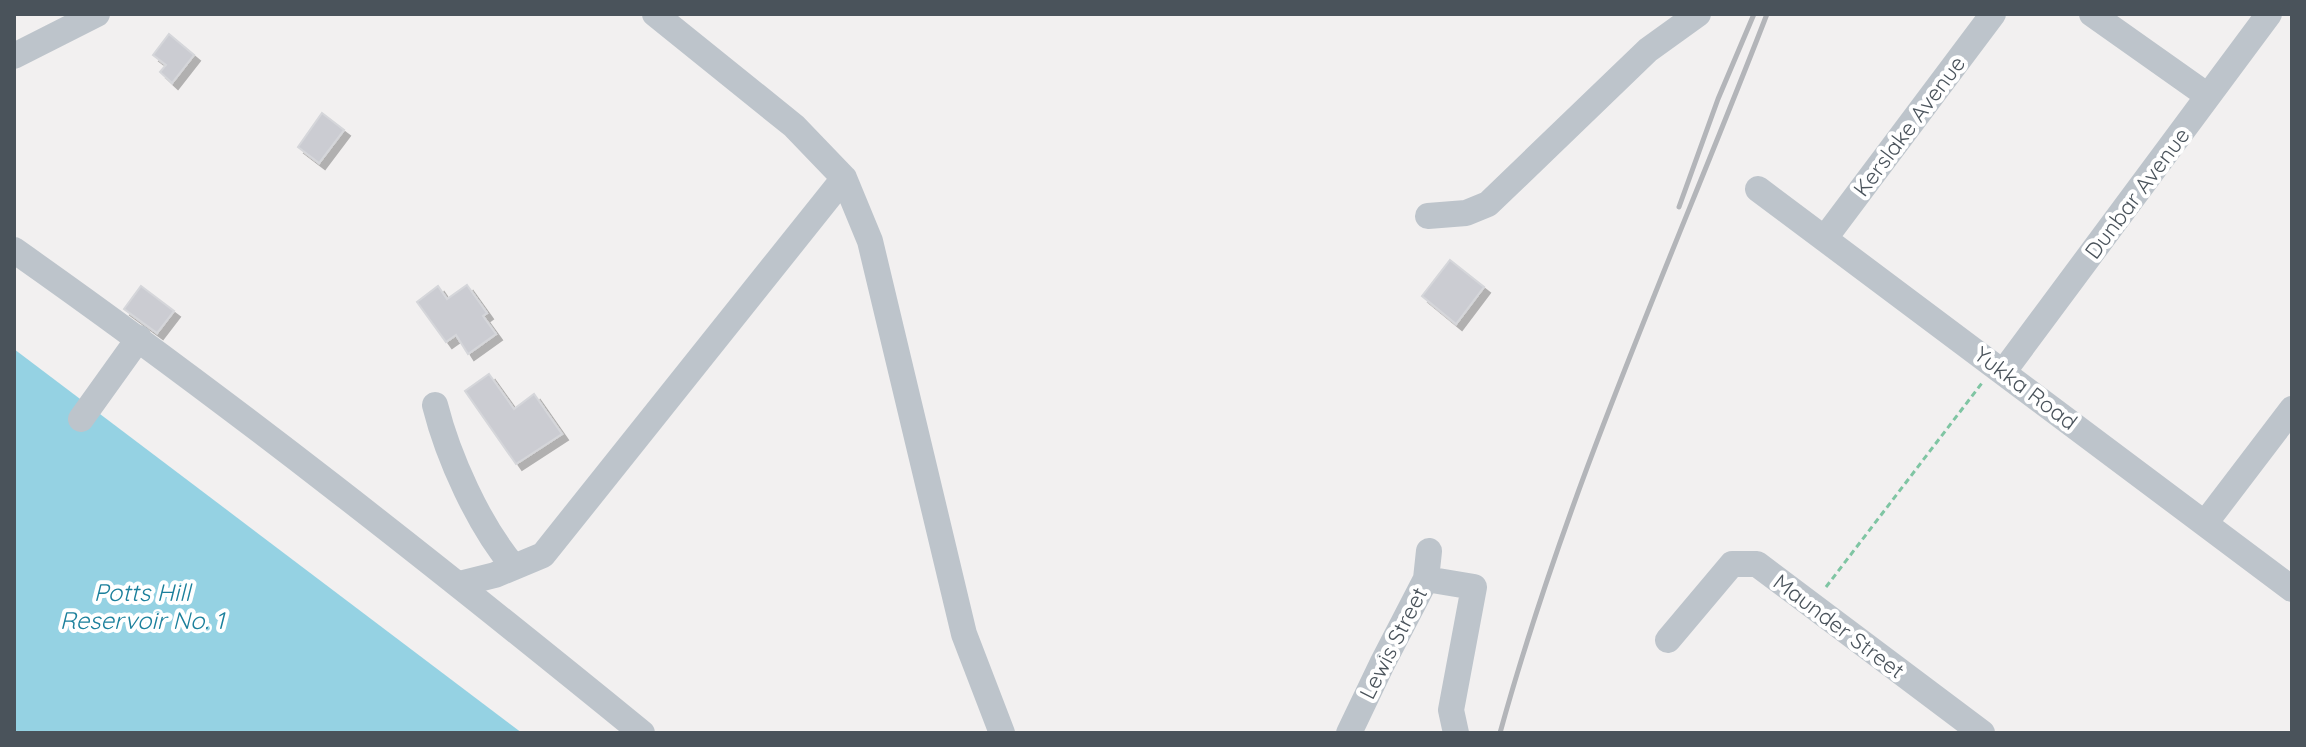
<svg xmlns="http://www.w3.org/2000/svg" width="2306" height="747" viewBox="0 0 2306 747" font-family="Quicksand,sans-serif">
<style>
.water{fill:#95d2e3}
.building{fill:#cbccd2;stroke:#d5d6da;stroke-width:2;filter:url(#shadow)}
.lines{fill:none;stroke-linecap:round;stroke-linejoin:round}
.path{stroke:#7fc5a3;stroke-width:3;stroke-dasharray:6 4;stroke-linecap:butt}
.minor{stroke:#bdc4cb;stroke-width:26}
.rail{stroke:#b3b5b9;stroke-width:5}
.labels{text-anchor:middle;dominant-baseline:central;stroke-width:8;stroke-linejoin:round;paint-order:stroke}
.street-label{font-size:22px;fill:#4a535b;stroke:#fff}
.water-label{font-size:24px;font-style:italic;fill:#1c809c;stroke:#fff}
</style>
<defs>
<filter id="shadow"><feDropShadow dx="6" dy="6" stdDeviation="0" flood-color="#0004"/></filter>
</defs>
<rect width="100%" height="100%" fill="#f2f0f0"/>
<path class="water" d="M14 349 522 733H14Z"/>
<path class="building" d="M169 34 194 55 172 83 160 72 166 65 153 55Z
M322 113 344 130 319 163 298 147Z
M1450 260 1484 287 1456 324 1422 296Z
M467 285 487 313 483 316 496 334 468 354 456 335 446 342 417 302 438 286 447 299Z
M141 286 174 311 157 333 124 309Z
M489 374 514 409 534 394 562 434 516 464 465 391Z"/>
<g class="lines">
<path class="path" d="M1826 587 1982 383"/>
<path class="minor" d="M655 14 794 126 844 178 870 241 964 634 1002 733
M2092 14 2208 96
M14 56 97 14
M1758 189 2292 589
M1428 216 1466 213 1488 204 1648 50 1698 14
M1825 238 1993 14
M14 250C230 402 437 566 642 733
M2004 371 2269 14
M435 405C448 457 479 526 514 567
M81 419 139 338
M2206 522 2292 409
M1426 579 1474 587 1451 710 1456 733
M459 584 495 575 543 555 844 178
M1668 640 1732 564H1757L1982 733
M1349 733 1382 664 1426 579 1429 551"/>
<path class="rail" d="M1679 207 1718 99 1754 14
M1500 733C1568 486 1675 252 1767 14"/>
</g>
<g class="labels">
<g class="street-label">
<text transform="translate(1909 126) rotate(-53)">Kerslake Avenue</text>
<text transform="translate(2137 193) rotate(-53)">Dunbar Avenue</text>
<text transform="translate(2026 388) rotate(37)">Yukka Road</text>
<text transform="translate(1839 626) rotate(37)">Maunder Street</text>
<text transform="translate(1393 643) rotate(-63)">Lewis Street</text>
</g>
<g class="water-label">
<text x="142" y="592">Potts Hill<tspan x="142" dy="28">Reservoir No. 1</tspan></text>
</g>
</g>
<rect width="2306" height="747" fill="none" stroke="#4a535b" stroke-width="32"/>
</svg>
